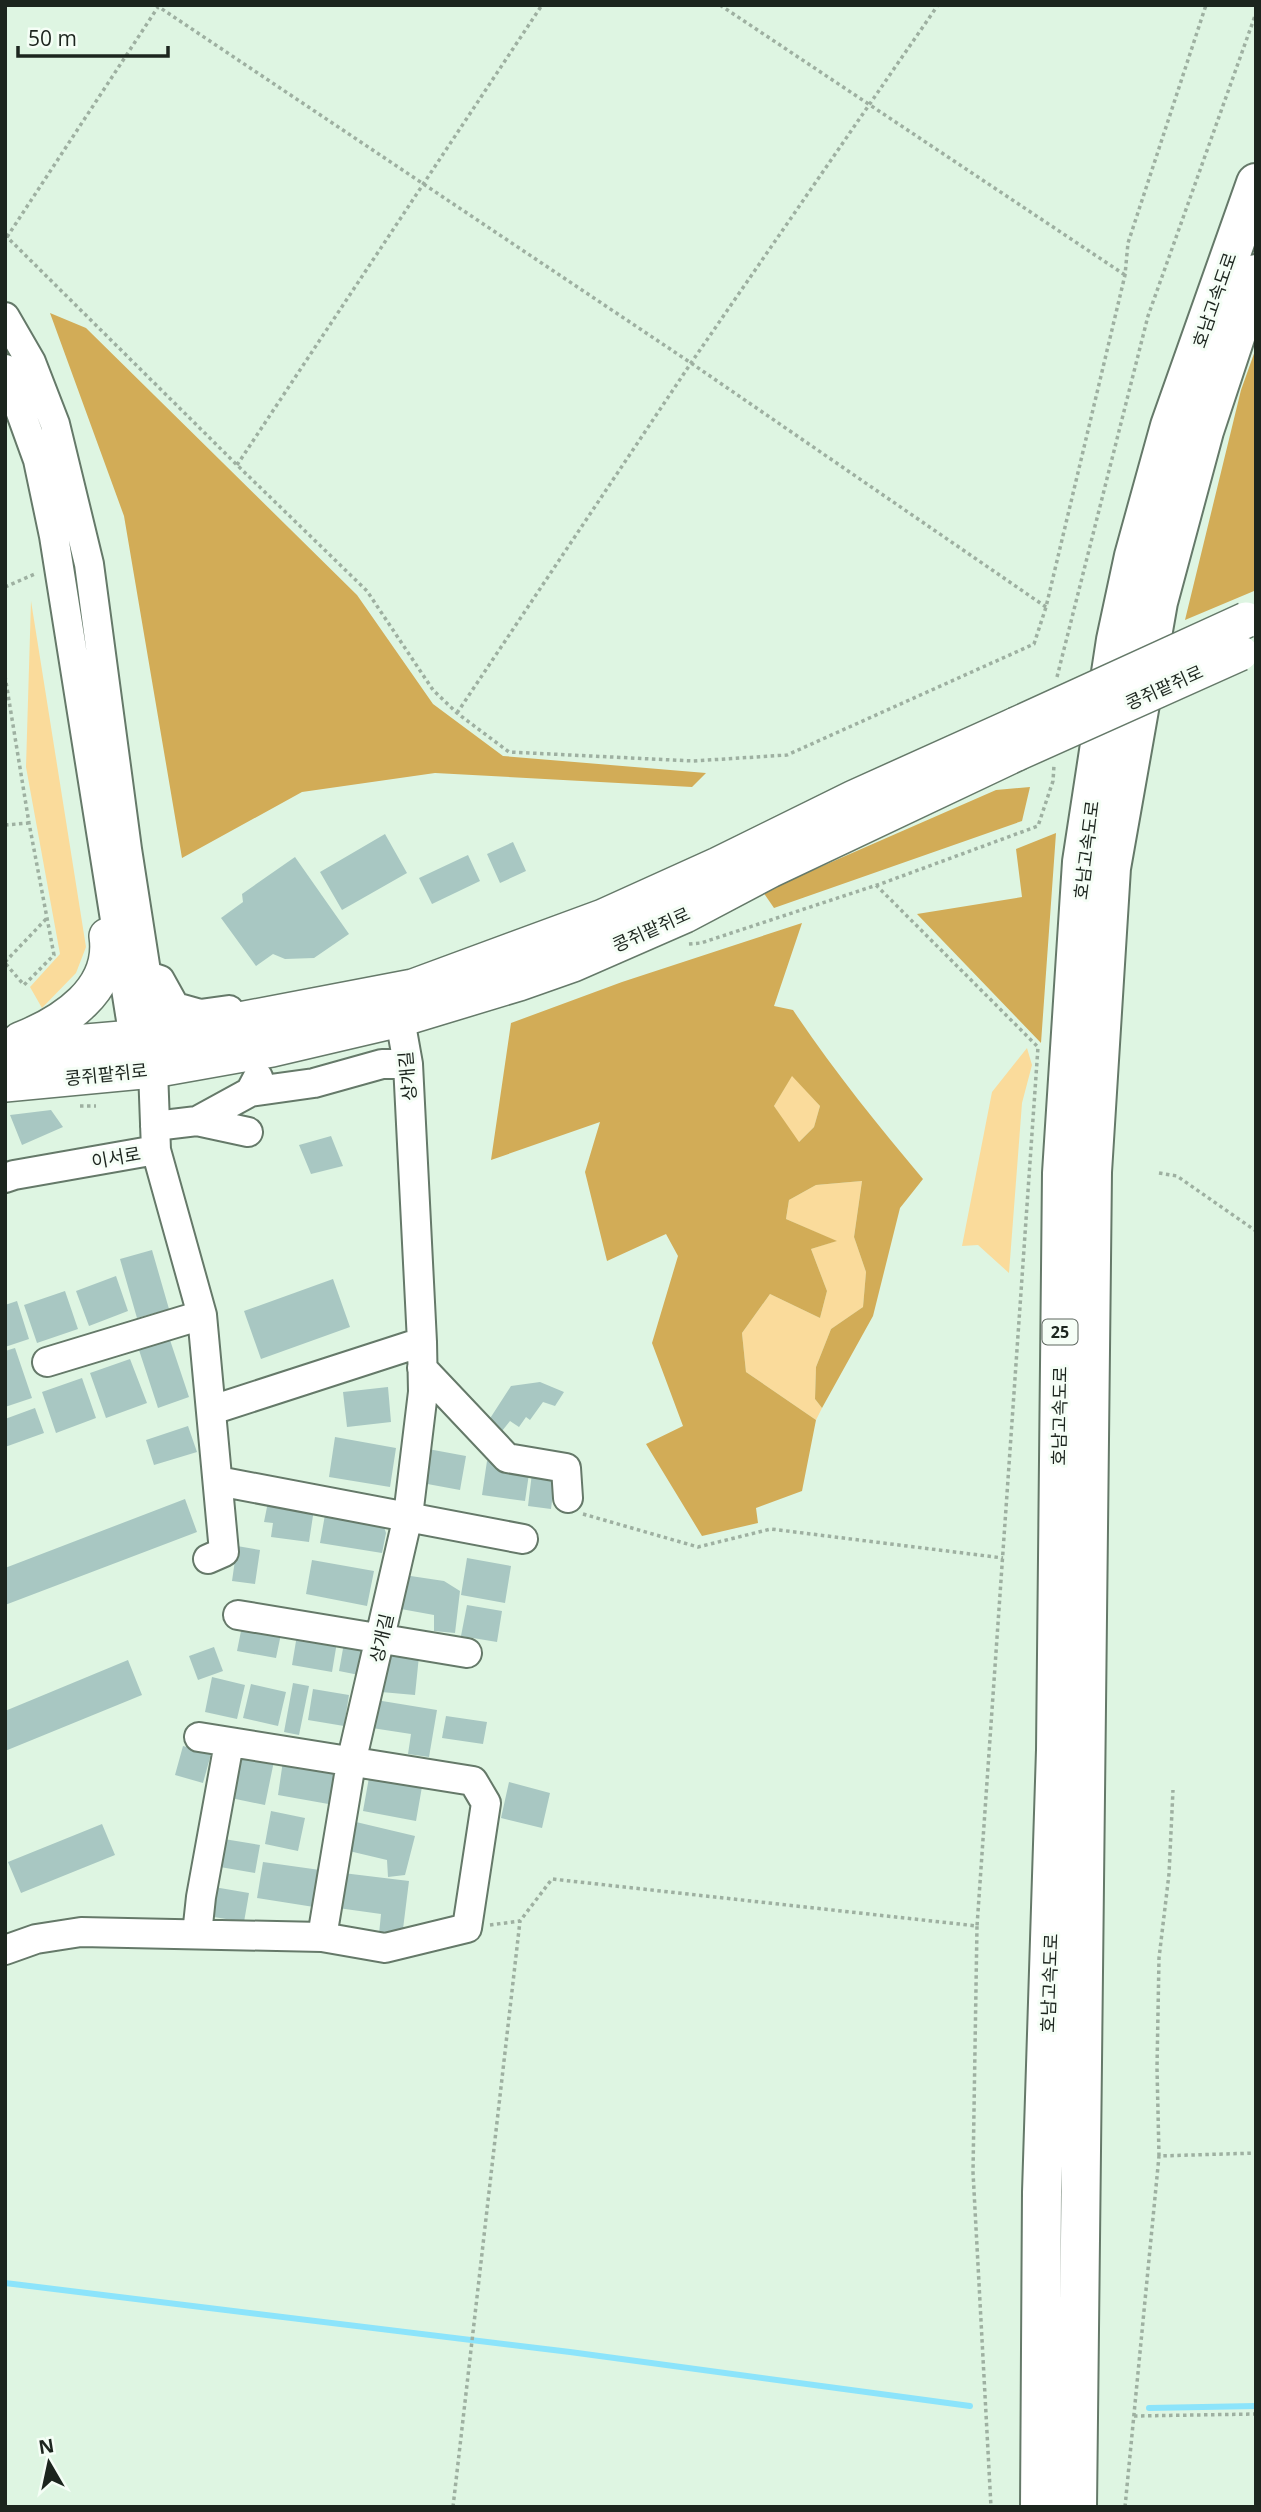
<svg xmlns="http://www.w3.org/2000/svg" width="1261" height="2512" viewBox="0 0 1261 2512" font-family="'Open Sans','Noto Sans KR',sans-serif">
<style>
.green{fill:#fadb9b}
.forest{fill:#d2ac57;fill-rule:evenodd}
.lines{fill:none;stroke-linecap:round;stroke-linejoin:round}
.stream{stroke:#8ce4fb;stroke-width:6}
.building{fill:#a8c7c2}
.minor-casing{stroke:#657969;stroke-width:32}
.major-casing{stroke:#657969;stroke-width:38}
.highway-casing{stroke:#657969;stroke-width:42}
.path{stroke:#9eb0a1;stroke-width:3.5;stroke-dasharray:3.5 3.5;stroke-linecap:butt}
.minor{stroke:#fff;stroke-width:28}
.major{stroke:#fff;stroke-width:35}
.highway{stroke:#fff;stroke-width:38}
.major-bridge-casing{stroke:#657969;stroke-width:38;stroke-linecap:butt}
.major-bridge{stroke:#fff;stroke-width:35}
.labels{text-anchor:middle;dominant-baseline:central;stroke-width:6;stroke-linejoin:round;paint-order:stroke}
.shield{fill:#f5fef6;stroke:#5d665f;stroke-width:2}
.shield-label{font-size:16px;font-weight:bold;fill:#1c251e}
.street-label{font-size:18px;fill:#1c251e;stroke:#f5fef6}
</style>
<rect width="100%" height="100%" fill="#def5e2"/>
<path class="green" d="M31 601 86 947 76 973 42 1008 30 987 60 954 26 767Z
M1027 1048 1032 1065 1022 1103 1009 1273 978 1245 962 1246 992 1092Z
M792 1075 820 1106 814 1127 798 1143 774 1106Z
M862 1181 854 1237 866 1272 863 1307 831 1329 816 1367 815 1399 822 1408 816 1420 746 1372 742 1333 770 1294 820 1318 827 1291 811 1249 836 1241 786 1219 789 1200 816 1185Z"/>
<path class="forest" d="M50 313 86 328 357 595 433 704 503 756 706 773 692 787 435 773 302 792 182 858 124 516Z
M1256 348 1254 591 1185 620 1241 390Z
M1030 787 1022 821 774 908 763 892 996 790Z
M1056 833 1041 1043 917 914 1022 897 1016 849Z
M802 923 774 1006 793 1010C833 1070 877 1124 923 1179L900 1208 873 1316 822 1408 815 1399 816 1367 831 1329 863 1307 866 1272 854 1237 862 1181 816 1185 789 1200 786 1219 837 1241 811 1249 827 1291 820 1318 770 1294 742 1333 746 1372 816 1420 802 1491 756 1508 758 1523 702 1536 646 1444 683 1426 652 1343 678 1256 666 1234 607 1261 585 1172 600 1122 491 1160 511 1023 622 982ZM792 1076 820 1106 814 1127 799 1142 774 1106Z"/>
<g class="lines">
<path class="stream" d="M5 2283 570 2352 970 2406
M1149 2408 1256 2406"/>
</g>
<path class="building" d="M385 834 407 873 342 910 320 872Z
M513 842 526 871 500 883 487 854Z
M468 855 480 881 432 904 419 878Z
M295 857 349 934 314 958 285 959 273 954 256 966 221 918 243 902 242 894Z
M51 1110 63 1127 22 1145 10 1115Z
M331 1136 343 1166 311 1174 299 1145Z
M152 1250 169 1309 137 1318 120 1259Z
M116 1276 128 1311 89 1326 76 1291Z
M333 1279 350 1327 261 1359 244 1311Z
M65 1291 78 1329 37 1343 24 1305Z
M17 1301 29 1339 5 1347V1305Z
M170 1340 189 1397 158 1408 139 1350Z
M15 1348 32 1398 5 1407V1351Z
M130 1359 147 1403 106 1418 90 1373Z
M82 1378 96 1418 56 1433 42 1392Z
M540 1382 564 1392 555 1406 543 1402 530 1420 526 1417 519 1427 510 1421 502 1431 489 1420 511 1386Z
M388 1387 391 1422 347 1427 343 1392Z
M35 1408 44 1433 5 1447V1419Z
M188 1426 197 1452 154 1465 146 1440Z
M335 1437 396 1448 390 1487 329 1477Z
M428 1449 466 1456 460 1490 422 1483Z
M487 1461 530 1467 525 1501 482 1495Z
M532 1473 555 1477 551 1509 528 1506Z
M185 1499 197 1532 5 1605V1568Z
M268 1502 314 1509 309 1542 271 1537 273 1523 264 1522Z
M326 1509 381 1518 386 1533 382 1553 320 1543Z
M237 1546 260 1550 255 1584 232 1581Z
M467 1558 511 1566 505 1603 461 1595Z
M312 1560 374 1571 367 1606 306 1594Z
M404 1575 444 1581 460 1591 455 1633 434 1631V1615L401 1609Z
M467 1605 502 1611 497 1642 461 1636Z
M242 1626 281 1634 276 1658 237 1651Z
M297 1635 337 1642 332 1672 292 1665Z
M344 1643 355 1644 363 1654 359 1675 339 1671Z
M214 1647 223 1671 198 1680 189 1656Z
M384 1652 419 1656 415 1695 381 1692Z
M128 1660 142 1695 5 1751V1711Z
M212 1677 245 1685 237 1719 205 1712Z
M293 1683 309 1686 299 1735 284 1732Z
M251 1684 286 1692 278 1726 243 1718Z
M313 1689 349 1695 344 1726 308 1720Z
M376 1700 437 1710 429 1757 408 1754 411 1734 372 1728Z
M446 1716 487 1722 483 1744 442 1738Z
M183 1746 211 1754 203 1783 175 1775Z
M246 1755 274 1761 265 1805 226 1797 233 1765Z
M283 1761 331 1769 338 1781 334 1805 278 1795Z
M370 1772 423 1781 416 1821 363 1811Z
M509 1782 550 1793 542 1828 501 1818Z
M271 1811 305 1818 298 1851 265 1844Z
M356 1822 415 1836 405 1875 388 1877 387 1860 349 1851Z
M102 1824 115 1855 21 1893 8 1862Z
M224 1839 260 1845 255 1873 220 1867Z
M263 1862 320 1870 314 1907 257 1898Z
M343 1873 409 1881 402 1937 379 1934 381 1914 338 1908Z
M214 1887 249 1893 244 1922 208 1916Z"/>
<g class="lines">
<g class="minor-casing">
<path id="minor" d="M5 317 31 362 55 424 89 564 127 849 156 1036 153 1070 156 1150 14 1175 5 1178
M5 369 38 460 54 536 134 1039 144 1055
M148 976 160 980 175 1007 200 1014 229 1010
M250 1092 314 1083 382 1064H408
M197 1121 248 1132
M155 1126 197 1121 250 1092 258 1077
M156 1150 202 1315 224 1552 208 1559
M47 1362 202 1315
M422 1368 507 1458 566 1468 568 1498
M212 1410 422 1342
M218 1481 523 1539
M238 1615 467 1653
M197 1934 201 1897 229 1743
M322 1937 351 1763 408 1516 423 1392 422 1342 408 1064 400 1019
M5 1950 36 1939 81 1932 322 1937 385 1948 467 1928 486 1803 473 1781 199 1737"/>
</g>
<g class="major-casing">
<path id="major" d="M20 1040C63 1023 115 990 107 936L119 935
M5 1049 156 1036 413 987 603 917 718 865 854 798 1016 725
M5 1084 153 1070 272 1049 400 1019 519 983 573 964 685 915 770 870 1017 753"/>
</g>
<g class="highway-casing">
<path id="highway" d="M1040 2507 1042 2192 1056 1750 1062 1173 1082 862 1116 640 1134 556 1170 426 1256 183
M1077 2507 1092 1172 1111 868 1158 602 1204 431 1256 274"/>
</g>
<path class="path" d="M156 5 691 363 1046 607
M720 5 1125 275
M5 235 237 465 367 591 433 690 457 713 509 752 693 761 787 755 1034 644 1046 607 1125 275 1128 243 1206 5
M7 237 158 7
M237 465 542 5
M5 587 37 573
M5 676 29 823 54 955 24 985 5 963
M1057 677 1148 316 1256 13
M457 713 691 363 938 5
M5 825 29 823
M876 885 1038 1047 977 1926
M689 944 701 943 883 883 1038 826 1053 781 1054 765
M5 962 47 918
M80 1106H96
M1159 1173 1177 1176 1256 1231
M583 1514 698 1547 771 1529 1003 1558
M490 1925 520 1921 552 1879 977 1926 973 2172 991 2507
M1159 2156 1157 2068 1159 1958 1169 1874 1173 1790
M1134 2416 1256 2414
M453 2507 520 1921
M1125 2507 1159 2156 1256 2153"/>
<use href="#minor" class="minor"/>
<use href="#major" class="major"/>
<use href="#highway" class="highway"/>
<g class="major-bridge-casing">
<path id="major-bridge" d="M1016 725 1246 620
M1017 753 1240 653"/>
</g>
<use href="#major-bridge" class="major-bridge"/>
</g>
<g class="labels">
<rect class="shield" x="1042.5" y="1319.5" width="35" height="25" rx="5"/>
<g class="shield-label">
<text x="1060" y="1332">25</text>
</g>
<g class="street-label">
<text transform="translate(1214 300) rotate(-71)">호남고속도로</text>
<text transform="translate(1164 687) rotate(-24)">콩쥐팥쥐로</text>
<text transform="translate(1086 850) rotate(-83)">호남고속도로</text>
<text transform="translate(651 929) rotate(-24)">콩쥐팥쥐로</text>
<text transform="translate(106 1074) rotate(-6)">콩쥐팥쥐로</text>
<text transform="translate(407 1076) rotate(-95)">상개길</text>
<text transform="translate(116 1157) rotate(-10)">이서로</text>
<text transform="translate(1059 1416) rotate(-89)">호남고속도로</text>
<text transform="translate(381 1638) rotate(-77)">상개길</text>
<text transform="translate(1049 1983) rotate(-88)">호남고속도로</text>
</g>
</g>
<rect width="1261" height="2512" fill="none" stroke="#1c251e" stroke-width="14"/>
<g transform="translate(49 2463) rotate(351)" stroke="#f5fef6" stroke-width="5" paint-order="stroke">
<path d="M0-5L12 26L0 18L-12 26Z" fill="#1c251e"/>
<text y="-10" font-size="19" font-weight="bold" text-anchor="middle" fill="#1c251e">N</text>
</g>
<path d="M18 46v10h150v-10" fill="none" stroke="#1c251e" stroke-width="3.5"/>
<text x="28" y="46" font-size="21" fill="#1c251e" stroke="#f5fef6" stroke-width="5" paint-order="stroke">50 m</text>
</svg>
